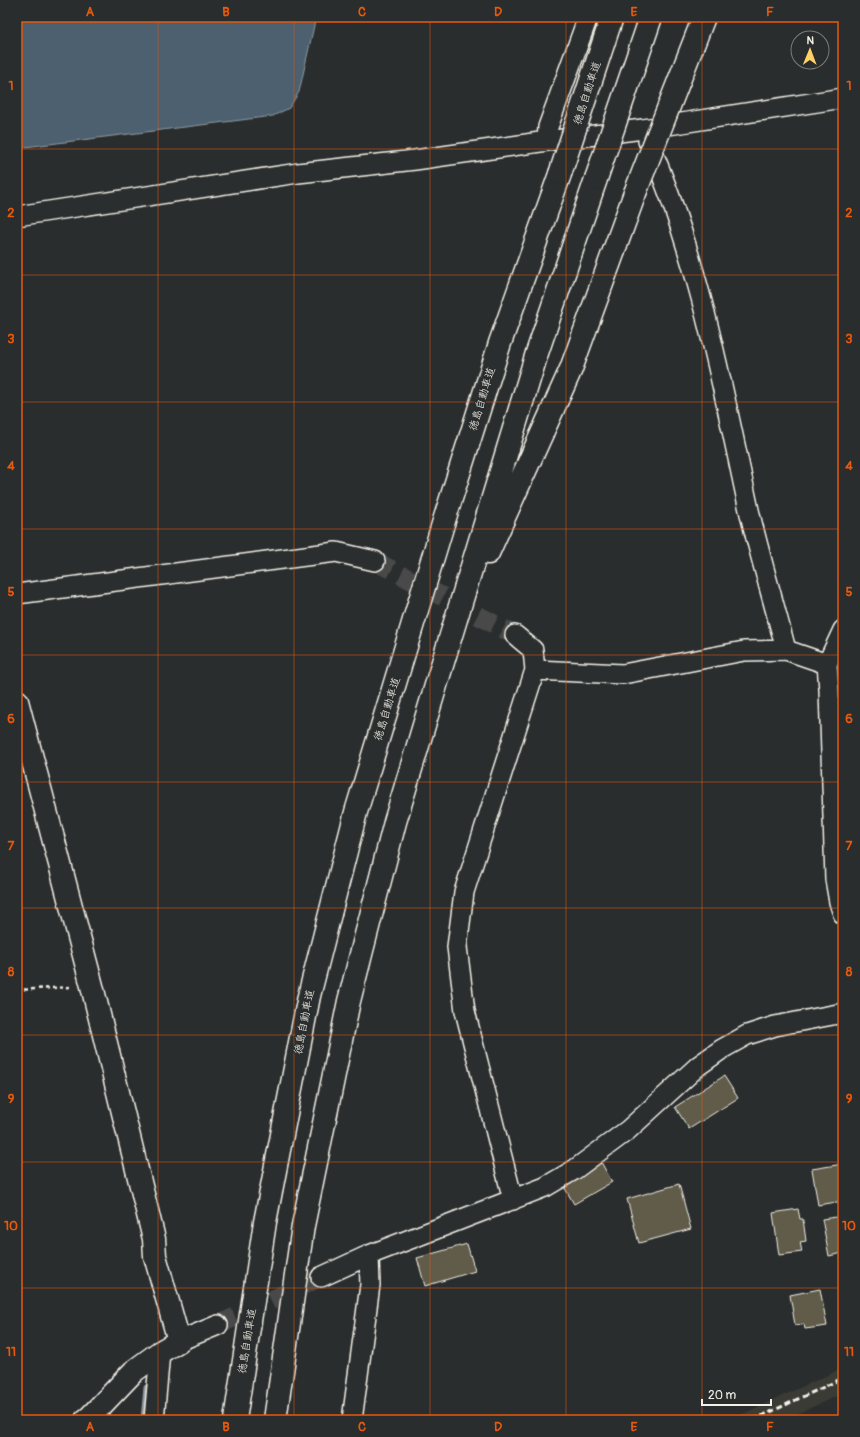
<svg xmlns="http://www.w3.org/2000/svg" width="860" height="1437" viewBox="0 0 860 1437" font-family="Pangolin,'Klee One',sans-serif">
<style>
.built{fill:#3a3b36}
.water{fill:#4d6170;stroke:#909ba0}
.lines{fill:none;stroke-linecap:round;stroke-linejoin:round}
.stream{stroke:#909ba0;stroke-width:7}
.building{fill:#615b4a;stroke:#f4f1e8}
.street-tunnel{stroke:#484a4a;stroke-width:19;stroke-dasharray:19 10;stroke-linecap:butt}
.street-casing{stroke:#f4f1e8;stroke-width:22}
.secondary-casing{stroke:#f4f1e8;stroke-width:25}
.highway-casing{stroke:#f4f1e8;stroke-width:25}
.path{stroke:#f4f1e8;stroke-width:2.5;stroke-dasharray:4 3;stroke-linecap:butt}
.street{stroke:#2a2d2e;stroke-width:19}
.secondary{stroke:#2a2d2e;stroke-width:22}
.highway{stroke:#2a2d2e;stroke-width:22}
.rail{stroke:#f4f1e8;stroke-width:3;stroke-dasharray:6 3;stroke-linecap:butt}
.highway-bridge-casing{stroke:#f4f1e8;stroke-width:25;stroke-linecap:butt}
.highway-bridge{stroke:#2a2d2e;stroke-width:22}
.grid{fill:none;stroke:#e8590c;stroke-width:1;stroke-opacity:0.55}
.labels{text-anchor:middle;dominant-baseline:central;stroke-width:3;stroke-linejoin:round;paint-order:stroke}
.street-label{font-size:11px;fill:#f4f1e8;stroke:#2a2d2e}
.neatline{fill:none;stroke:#e8590c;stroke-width:1.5}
.grid-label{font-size:13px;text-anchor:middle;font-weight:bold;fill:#e8590c}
</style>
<rect width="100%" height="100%" fill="#2a2d2e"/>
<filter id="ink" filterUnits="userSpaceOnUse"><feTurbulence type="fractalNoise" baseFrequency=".025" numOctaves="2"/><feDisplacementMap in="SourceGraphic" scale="8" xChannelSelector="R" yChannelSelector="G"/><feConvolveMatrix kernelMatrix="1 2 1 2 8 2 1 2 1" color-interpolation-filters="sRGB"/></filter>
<g filter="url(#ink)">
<path class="built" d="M843 1368V1393L784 1420H730Z"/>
<path class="water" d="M17 17H316L299 92 289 108 273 116 17 148Z"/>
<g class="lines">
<path class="stream" d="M144 1420 147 1388"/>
</g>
<path class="building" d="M724 1076 738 1098 689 1129 675 1107Z
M601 1162 612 1182 574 1204 562 1183Z
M843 1164V1201L818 1205 812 1169Z
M679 1184 691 1229 639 1243 627 1199Z
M798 1209 800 1219H803L806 1241 800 1242 802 1252 779 1255 773 1213Z
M843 1216V1253L829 1256 822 1219Z
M467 1244 475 1271 425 1286 417 1258Z
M820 1289 827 1326 805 1329 804 1324 795 1325 790 1295Z"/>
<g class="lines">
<path class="street-tunnel" d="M375 561 515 635
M218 1325 321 1277"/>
<g class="street-casing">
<path id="street" d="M547 141 548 127 588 17
M648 141C699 258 722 386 749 510 760 557 774 603 786 650
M17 216 298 173 415 160 547 141 643 129 843 98
M17 594 336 552 375 561
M843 630 827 664 829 690 835 879 839 902 843 914
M535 670 623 674 744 651 786 650 827 664
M513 1200 465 1011 457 947 464 892 535 670 533 650 515 635
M321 1277 369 1255 545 1187 574 1170 628 1130 698 1066 722 1049 747 1035 775 1026 843 1013
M179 1341 218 1325
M154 1420 160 1352
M352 1420 370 1285 369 1255"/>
</g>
<g class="secondary-casing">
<path id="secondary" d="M17 701 92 986 154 1239 155 1256 179 1341 160 1352 134 1371 90 1417 86 1420"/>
</g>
<g class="highway-casing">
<path id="highway" d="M488 553 571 369 635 193
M235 1420 265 1222 309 996 356 812 443 524 500 343 560 174
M275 1420 303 1226 349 1001 395 822 449 642 537 353 596 179"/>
</g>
<path class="path" d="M17 990 70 987"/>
<use href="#street" class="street"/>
<use href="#secondary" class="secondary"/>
<use href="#highway" class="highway"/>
<path class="rail" d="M753 1420 843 1378"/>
<g class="highway-bridge-casing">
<path id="highway-bridge" d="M560 174 612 17
M596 179 651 17
M635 193 704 17"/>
</g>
<use href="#highway-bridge" class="highway-bridge"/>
</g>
</g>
<path class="grid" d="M158 17V1420M294 17V1420M430 17V1420M566 17V1420M702 17V1420M17 149H843M17 275H843M17 402H843M17 529H843M17 655H843M17 782H843M17 908H843M17 1035H843M17 1162H843M17 1288H843"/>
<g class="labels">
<g class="street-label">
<text transform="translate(587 93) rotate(-72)">徳島自動車道</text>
<text transform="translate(482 399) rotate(-73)">徳島自動車道</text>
<text transform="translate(387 709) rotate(-73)">徳島自動車道</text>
<text transform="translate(304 1022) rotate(-79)">徳島自動車道</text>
<text transform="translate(247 1341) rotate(-81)">徳島自動車道</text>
</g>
</g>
<rect width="860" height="1437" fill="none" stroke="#2a2d2e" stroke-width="44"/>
<g transform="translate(810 50) rotate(1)"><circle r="19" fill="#2a2d2e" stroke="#7b7b78"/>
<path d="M0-3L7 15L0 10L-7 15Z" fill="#ffd166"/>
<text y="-6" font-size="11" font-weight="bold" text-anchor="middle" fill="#f4f1e8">N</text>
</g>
<path d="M702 1399v6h69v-6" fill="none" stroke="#f4f1e8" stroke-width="2"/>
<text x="708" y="1399" font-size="12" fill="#f4f1e8" stroke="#2a2d2e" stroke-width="3" paint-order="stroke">20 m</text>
<rect x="22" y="22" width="816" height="1393" class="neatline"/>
<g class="grid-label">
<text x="90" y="16">A</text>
<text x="226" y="16">B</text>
<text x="362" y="16">C</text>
<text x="498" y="16">D</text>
<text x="634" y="16">E</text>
<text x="770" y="16">F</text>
<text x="11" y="90">1</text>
<text x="849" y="90">1</text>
<text x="11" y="217">2</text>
<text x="849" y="217">2</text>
<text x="11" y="343">3</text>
<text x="849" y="343">3</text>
<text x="11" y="470">4</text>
<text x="849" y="470">4</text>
<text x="11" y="596">5</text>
<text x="849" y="596">5</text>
<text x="11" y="723">6</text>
<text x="849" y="723">6</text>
<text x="11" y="850">7</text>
<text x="849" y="850">7</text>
<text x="11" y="976">8</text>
<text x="849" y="976">8</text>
<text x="11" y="1103">9</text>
<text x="849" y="1103">9</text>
<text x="11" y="1230">10</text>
<text x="849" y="1230">10</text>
<text x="11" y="1356">11</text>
<text x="849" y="1356">11</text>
<text x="90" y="1431">A</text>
<text x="226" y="1431">B</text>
<text x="362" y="1431">C</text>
<text x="498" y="1431">D</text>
<text x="634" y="1431">E</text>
<text x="770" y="1431">F</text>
</g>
</svg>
